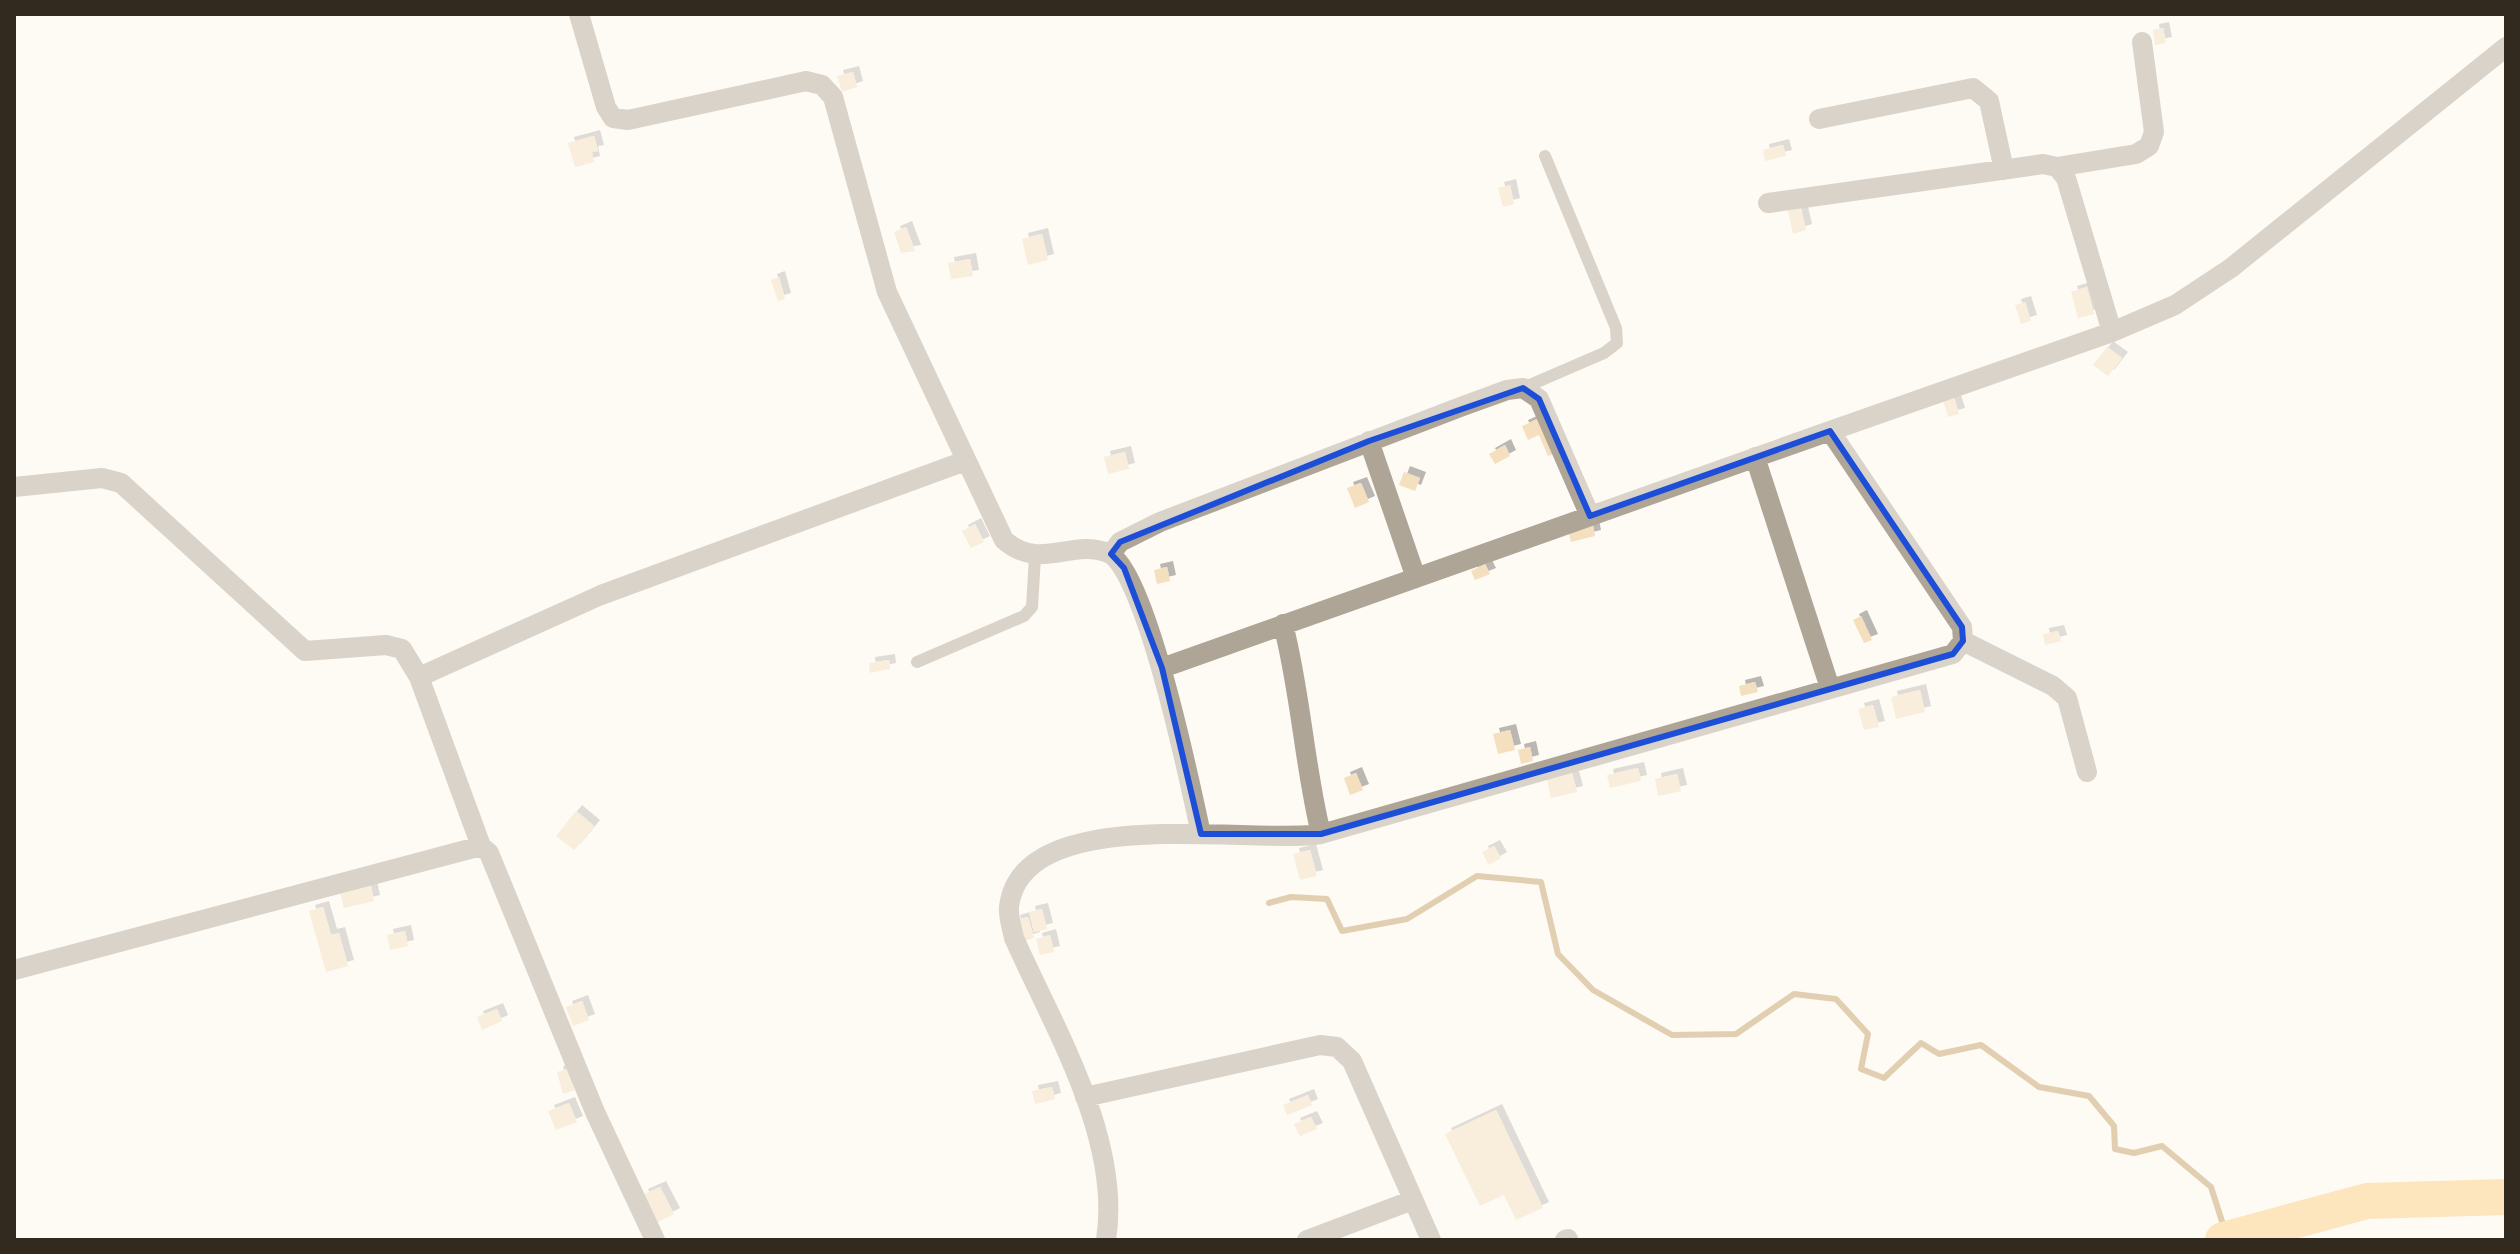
<svg xmlns="http://www.w3.org/2000/svg" width="2520" height="1254" viewBox="0 0 2520 1254" font-family="Literata,serif">
<style>
.lines{fill:none;stroke-linecap:round;stroke-linejoin:round}
.stream{stroke:#c09b60;stroke-width:6}
.river{stroke:#fdcc7c;stroke-width:36}
.building{fill:#f4dfbe;filter:url(#shadow)}
.lane{stroke:#aea597;stroke-width:12}
.street{stroke:#aea597;stroke-width:20}
.marked{fill:none;stroke:#1d4ed8;stroke-width:6;stroke-linejoin:round}
</style>
<defs>
<filter id="shadow"><feDropShadow dx="6" dy="-6" stdDeviation="0" flood-color="#0004"/></filter>
</defs>
<rect width="100%" height="100%" fill="#fefaf4"/>
<g class="lines">
<path class="stream" d="M1269 903 1291 897 1327 899 1342 931 1407 919 1477 876 1541 882 1558 954 1593 990 1672 1035 1736 1034 1794 994 1836 999 1868 1034 1861 1069 1884 1078 1921 1043 1939 1054 1981 1045 2039 1087 2089 1096 2114 1126 2115 1149 2134 1153 2162 1146 2211 1187 2227 1237"/>
<path class="river" d="M2223 1240 2367 1201 2506 1197"/>
</g>
<path class="building" d="M2163 28 2166 43 2155 45 2153 30Z
M853 72 857 87 842 92 837 76Z
M594 136 598 151 592 152 594 162 575 167 568 143Z
M1783 145 1786 156 1765 161 1763 150Z
M1510 185 1514 204 1503 207 1498 188Z
M1800 204 1806 230 1793 234 1787 207Z
M906 227 915 251 901 253 894 232Z
M1042 234 1048 260 1028 265 1022 239Z
M970 259 973 276 951 279 948 263Z
M779 277 785 299 778 301 771 280Z
M2087 287 2094 314 2078 318 2071 292Z
M2025 302 2031 321 2021 324 2015 305Z
M2107 347 2122 358 2108 376 2093 365Z
M1953 394 1959 414 1948 417 1942 397Z
M1542 417 1556 453 1548 456 1539 435 1528 440 1522 426Z
M1505 445 1510 456 1495 464 1489 454Z
M1125 452 1129 469 1108 474 1104 457Z
M1404 472 1420 478 1415 491 1399 485Z
M1361 483 1369 502 1355 508 1347 488Z
M1592 521 1595 536 1571 542 1567 527Z
M975 524 984 542 971 548 962 531Z
M1485 564 1490 574 1475 580 1471 571Z
M1167 567 1170 581 1157 584 1154 570Z
M1861 616 1872 640 1864 643 1853 620Z
M2058 631 2061 641 2045 645 2043 634Z
M889 660 890 669 870 673 869 663Z
M1755 682 1758 692 1741 696 1739 686Z
M1920 690 1925 712 1896 719 1891 697Z
M1873 705 1879 727 1864 730 1858 709Z
M1510 730 1515 750 1498 754 1493 734Z
M1530 747 1533 761 1521 764 1518 750Z
M1638 768 1641 781 1610 788 1607 775Z
M1356 773 1363 790 1350 795 1344 778Z
M1572 773 1577 792 1551 798 1547 779Z
M1677 774 1681 791 1658 796 1655 779Z
M576 811 594 826 574 850 556 836Z
M1494 846 1501 858 1489 865 1482 852Z
M1310 850 1317 876 1300 880 1293 854Z
M370 882 374 901 344 908 339 889Z
M323 907 331 935 339 933 348 966 326 972 309 911Z
M1042 909 1047 929 1034 932 1029 912Z
M1028 917 1034 938 1019 942 1014 921Z
M405 931 408 946 390 950 387 935Z
M1050 935 1054 952 1040 955 1036 939Z
M582 1001 589 1020 573 1026 566 1007Z
M497 1009 502 1021 482 1030 477 1017Z
M569 1069 575 1090 563 1094 557 1072Z
M1052 1087 1055 1099 1035 1104 1032 1091Z
M1308 1095 1312 1105 1287 1115 1283 1105Z
M569 1103 577 1122 556 1130 548 1111Z
M1496 1110 1543 1208 1516 1220 1504 1195 1480 1206 1445 1134Z
M1311 1117 1317 1129 1300 1136 1294 1124Z
M660 1187 674 1214 656 1223 642 1195Z"/>
<g class="lines">
<path class="lane" d="M1523 388 1604 353 1617 343 1616 328 1545 156
M917 662 1024 616 1032 607 1035 556"/>
<path class="street" d="M579 14 606 107 613 118 628 120 806 81 822 85 833 97 887 292 1004 540C1041 572 1071 538 1108 553 1146 569 1191 788 1201 834
M1819 119 1973 88 1989 101 2004 170
M2057 167 2136 154 2149 146 2154 132 2142 42
M1768 203 2043 164 2057 167 2066 178 2112 332
M1369 441 1416 578
M1755 457 1830 688
M14 487 102 478 121 483 305 651 386 645 402 649 419 677 481 846
M1111 554 1120 542 1160 522 1463 406 1507 390 1523 388 1539 399 1590 516
M1283 624C1301 694 1304 764 1321 834
M1963 641 2053 686 2067 698 2087 772
M1162 668 1830 431
M419 677 601 595 965 461
M14 970 481 846 489 853 595 1112 655 1240
M1085 1097 1320 1045 1337 1047 1352 1061 1431 1240
M1106 1240C1122 1139 1054 1028 1014 938 1012 928 1008 916 1009 907 1021 801 1251 845 1321 834L1953 654 1963 641 1962 627 1830 431 2112 332 2175 305 2231 268 2506 47
M1307 1240 1413 1200
M1565 1240 1568 1239"/>
</g>
<path d="M0 0H2520V1254H0ZM1523 388 1539 399 1590 516 1830 431 1962 627 1963 641 1953 654 1321 834H1201L1162 668 1124 568 1111 554 1120 542 1369 441Z" fill="#fefaf4" fill-opacity=".55" fill-rule="evenodd"/>
<path class="marked" d="M1523 388 1539 399 1590 516 1830 431 1962 627 1963 641 1953 654 1321 834H1201L1162 668 1124 568 1111 554 1120 542 1369 441Z"/>
<rect width="2520" height="1254" fill="none" stroke="#322a1e" stroke-width="32"/>
</svg>
